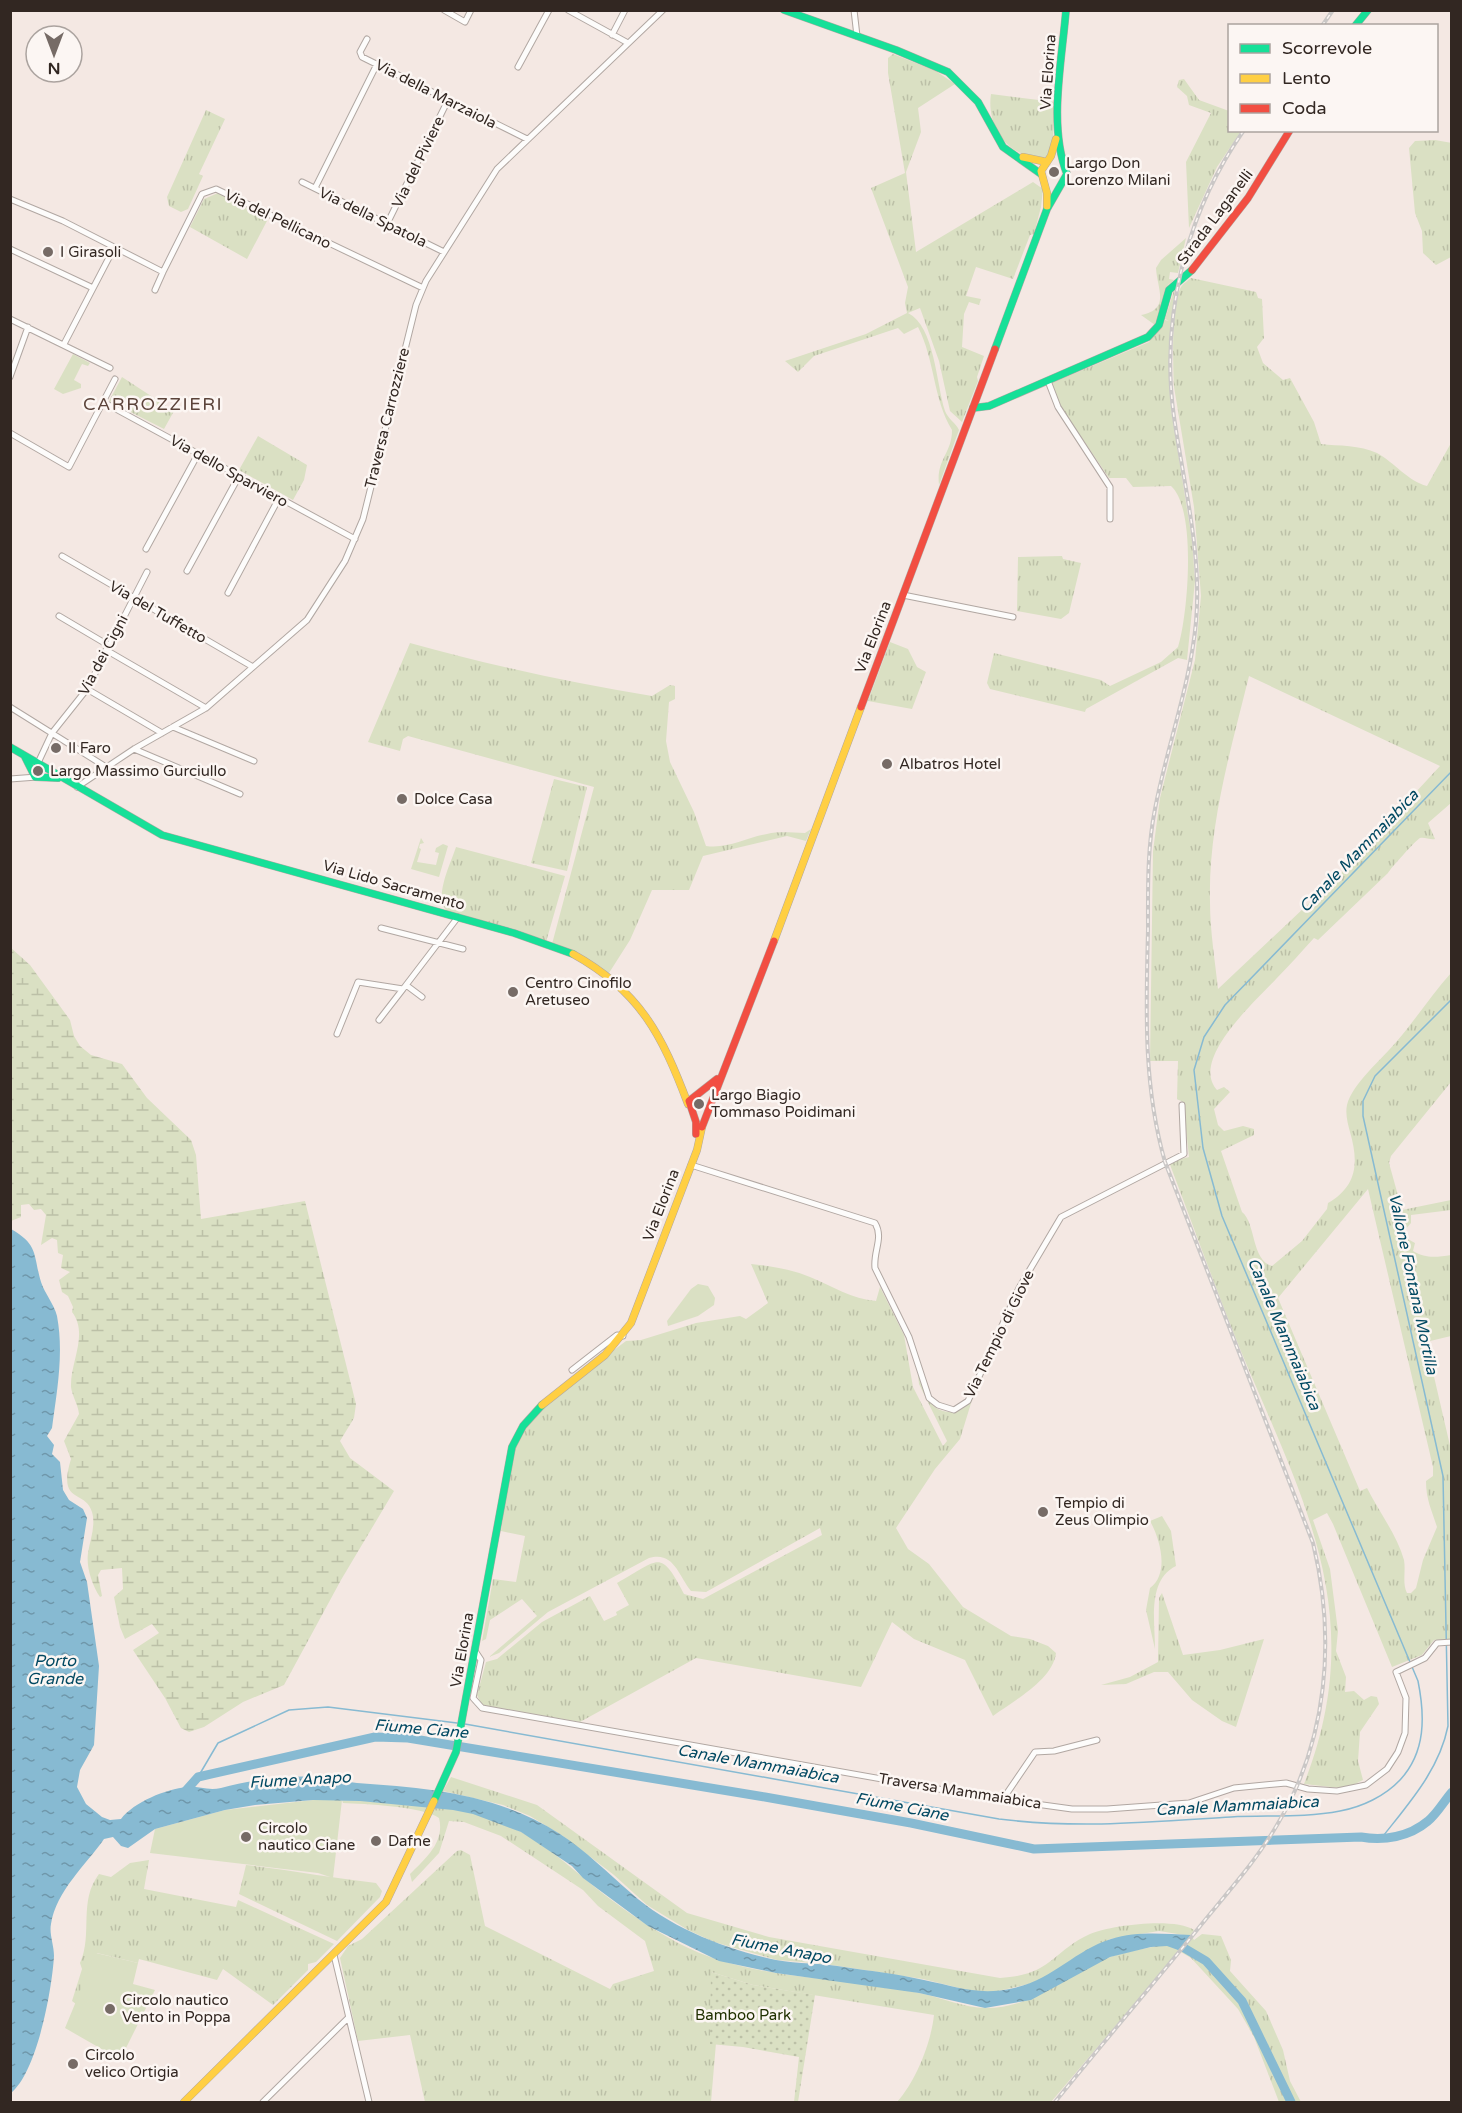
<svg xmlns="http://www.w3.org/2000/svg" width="1462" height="2113" viewBox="0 0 1462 2113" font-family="'Varela Round',sans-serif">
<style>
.grass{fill:url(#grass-tufts);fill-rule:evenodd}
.wetland{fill:url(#wetland-marsh)}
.park{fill:url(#park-dots)}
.garden{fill:#dae0c3}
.water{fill:url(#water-ripples)}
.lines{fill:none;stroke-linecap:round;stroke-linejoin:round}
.stream{stroke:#87bad2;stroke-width:1.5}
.river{stroke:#87bad2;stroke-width:9}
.street-casing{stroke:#b1a7a2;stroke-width:7}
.fast-casing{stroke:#b1a7a2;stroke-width:8}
.slow-casing{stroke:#b1a7a2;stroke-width:8}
.jam-casing{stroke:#b1a7a2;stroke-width:8}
.street{stroke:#fdfcfb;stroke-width:5}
.fast{stroke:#16e098;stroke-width:7}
.slow{stroke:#ffcf43;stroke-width:7}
.jam{stroke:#f24e42;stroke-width:7}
.rail-casing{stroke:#cac7c6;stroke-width:4}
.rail{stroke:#fcf6f3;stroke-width:1.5;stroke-dasharray:4.5;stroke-linecap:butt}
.poi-dot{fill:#766b66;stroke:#fcf6f3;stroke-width:2}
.labels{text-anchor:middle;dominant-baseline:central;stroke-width:5;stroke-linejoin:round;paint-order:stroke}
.street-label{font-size:15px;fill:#322722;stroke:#fcf6f3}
.poi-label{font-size:15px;fill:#322722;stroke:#fcf6f3;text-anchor:start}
.park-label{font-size:15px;fill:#213000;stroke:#fcf6f3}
.water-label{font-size:16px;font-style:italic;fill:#024962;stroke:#fcf6f3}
.quarter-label{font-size:18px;letter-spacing:1.5px;fill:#5b433a;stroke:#fcf6f3}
</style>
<defs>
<pattern id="grass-tufts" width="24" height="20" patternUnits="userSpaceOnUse" patternTransform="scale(1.5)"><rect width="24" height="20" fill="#dae0c3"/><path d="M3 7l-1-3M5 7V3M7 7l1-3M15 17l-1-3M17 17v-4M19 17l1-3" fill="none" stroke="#bcc0a7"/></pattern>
<pattern id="wetland-marsh" width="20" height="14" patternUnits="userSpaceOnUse" patternTransform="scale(1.5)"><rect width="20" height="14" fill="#dae0c3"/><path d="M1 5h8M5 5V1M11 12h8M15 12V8" fill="none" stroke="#bcc0a7"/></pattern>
<pattern id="park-dots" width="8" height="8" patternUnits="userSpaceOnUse" patternTransform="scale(1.5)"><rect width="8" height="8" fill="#dae0c3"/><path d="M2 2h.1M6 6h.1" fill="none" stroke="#bcc0a7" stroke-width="1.8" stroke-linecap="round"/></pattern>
<pattern id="water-ripples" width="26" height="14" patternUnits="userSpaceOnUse" patternTransform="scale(1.5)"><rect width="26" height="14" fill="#87bad2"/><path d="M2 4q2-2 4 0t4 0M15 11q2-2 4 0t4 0" fill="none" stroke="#6f97aa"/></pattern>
</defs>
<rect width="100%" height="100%" fill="#f4e8e3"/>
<path class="grass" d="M893 54 936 71 955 84 918 108 921 132 906 172 916 252 1033 182 1043 189 1041 207 1034 234 1030 235 1013 279 976 267 966 296 981 299 979 305 969 302 964 314 962 347 984 356 977 377 978 381 962 422 950 411 939 361 920 308 908 313C935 327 936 383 945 411 948 419 956 423 959 430L939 485C936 459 952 454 952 430 933 399 935 360 918 327L904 334 898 328 814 356 798 372 785 361 866 334 907 313 905 303 908 287 871 188 905 173 888 73V58Z
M1184 79 1199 100 1229 111 1230 130 1241 131 1217 167 1189 228 1186 162 1211 113 1189 105 1187 96 1177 87 1179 80Z
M991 94 1055 102 1053 138 1048 156C1040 160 1033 158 1025 155 1000 146 987 119 991 94Z
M206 110 225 119 199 174 203 176 188 209 181 212 169 206 167 197Z
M1435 140 1452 143 1451 257 1436 265 1423 253 1422 231 1415 213 1409 148 1415 141Z
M218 193 268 219 247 259 190 227 204 199Z
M1186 238 1178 273 1170 272 1169 279 1174 280 1168 285 1162 311 1155 325 1141 315C1171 309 1157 289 1156 268L1161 260Z
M1191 278 1256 292 1258 298 1262 299 1264 338 1257 347 1263 363 1283 380 1290 378 1314 422 1321 444C1339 446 1360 445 1377 453 1395 463 1408 481 1427 486L1451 443V803L1428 823 1435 839C1430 840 1425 837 1420 838 1417 839 1390 869 1388 873L1318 940 1314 938C1301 952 1289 966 1276 979 1258 999 1189 1059 1217 1090L1224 1087 1230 1092 1214 1109 1218 1125 1224 1131 1243 1126 1254 1129V1135L1221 1151 1242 1212C1256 1223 1251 1260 1272 1266L1302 1241 1327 1209 1328 1203C1357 1186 1359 1163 1350 1132 1348 1124 1345 1114 1347 1105 1352 1084 1383 1058 1397 1041 1416 1019 1432 994 1451 973V1082L1391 1156 1389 1163 1402 1210 1451 1200V1210L1411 1215V1223L1404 1231V1237L1415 1243 1413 1251C1426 1259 1437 1257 1451 1255V1336L1426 1342 1451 1450V1639L1434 1640 1422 1655 1392 1667 1333 1524 1327 1513 1313 1520 1330 1569 1338 1631 1336 1651 1346 1677 1345 1692 1354 1691 1364 1700 1371 1696 1377 1697 1379 1704 1360 1732 1358 1761 1363 1780 1349 1787 1340 1788 1304 1784C1370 1616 1304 1502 1240 1349 1215 1287 1193 1225 1169 1162L1189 1157 1183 1102 1177 1099 1178 1061H1150L1153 851 1160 798 1195 660 1201 596 1194 507 1174 387C1173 367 1171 304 1181 287 1183 284 1188 280 1191 278ZM1249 676 1440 766 1341 873 1218 989C1215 960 1210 931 1210 902 1208 826 1231 749 1249 676ZM1368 1189 1433 1467V1476L1426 1481C1426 1500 1432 1511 1437 1527L1423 1560 1416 1588 1411 1593H1407C1402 1583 1406 1571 1404 1560 1397 1535 1379 1512 1367 1488L1360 1491 1278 1298Z
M1175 287 1169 349 1171 409 1192 540 1195 581 1187 660 1178 658 1086 709 1085 712 990 689 987 683 994 653 1101 680 1110 686 1161 662 1178 647C1188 615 1197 509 1171 486L1133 487 1126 478H1109L1061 407 1052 383 1149 342 1165 320 1169 321 1165 319Z
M122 377 174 411 164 429 109 401Z
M258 436 307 465 304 480 293 500 239 470Z
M1062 556 1063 559 1081 563 1069 613 1061 619 1017 611 1018 557Z
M890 642 908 649 917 667 926 672 912 709 868 701Z
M410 643C490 665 570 683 652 696L670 685 675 686V699L669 702 666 741 670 762 694 812 706 846C728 849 745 838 767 834 780 831 792 833 805 833L811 829 806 841 787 836 703 856 689 890H652L630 940 609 973 552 944 594 787 408 736 403 739 400 751 368 742Z
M554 779 587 787 567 871 531 863Z
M456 847 565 876 546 942 518 930 447 911C433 898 451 863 456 847Z
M751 1264C770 1266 791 1269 810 1277 832 1286 852 1299 876 1301L880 1287 904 1335 913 1387 943 1446 947 1441 919 1384 918 1375C923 1383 924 1394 930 1402 941 1417 963 1414 972 1400L960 1439 935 1469 896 1528 908 1549 929 1564 963 1607 1011 1636 1030 1639 1048 1646 1056 1653C1053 1680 1013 1701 993 1716L965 1660 914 1639 892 1622 861 1687 696 1658 580 1722 482 1705 477 1695 486 1662 497 1659 542 1622 590 1596 604 1621 617 1615 616 1612 629 1605 617 1583C659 1560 660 1547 684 1594L703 1599 822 1535 820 1528 706 1592 691 1591C678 1575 674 1551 649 1558L548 1612 499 1653 489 1657 537 1616 522 1599 490 1620 486 1639 482 1641 493 1579 516 1582 525 1536 501 1531C505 1504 506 1471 517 1445 537 1399 588 1371 626 1341L641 1340 696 1323 740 1316 746 1319 768 1303Z
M1162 1516 1171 1531 1176 1566C1147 1580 1155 1622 1155 1649L1146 1610 1150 1588C1170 1573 1160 1539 1150 1521Z
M1162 1593 1183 1655 1220 1650 1264 1639 1236 1727 1222 1721 1192 1700 1168 1672H1154L1126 1684 1101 1685 1130 1677 1158 1662 1159 1598Z
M451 1777 537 1805 687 1913 769 1937 1000 1978C1052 1975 1051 1952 1090 1934 1111 1925 1175 1917 1194 1930L1191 1935 1194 1940 1202 1934 1221 1936 1231 1960 1230 1971 1266 2011 1283 2050 1290 2081 1301 2102H1279L1254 2037 1238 2009 1191 1958 1179 1951 1051 2102H897C916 2081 931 2043 934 2015L753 1985 711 1972V2044L716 2043 711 2102H425L410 2035 358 2041 340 1958 348 1946 362 1939 457 1851 461 1850 470 1855 485 1926 610 1989 613 1984 654 1971 645 1941 598 1906 583 1890 501 1836 464 1822 449 1821 439 1853 412 1882 410 1874C426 1858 445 1842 439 1818 422 1806 364 1804 343 1803L342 1800C401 1801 469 1804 521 1832 544 1844 564 1862 584 1878 612 1902 645 1925 678 1943 753 1982 838 1975 919 1993 940 1997 964 2008 986 2008 1037 2008 1063 1973 1107 1958 1135 1948 1162 1948 1190 1936L1159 1931 1110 1939 1037 1982 994 1992H975L923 1979 825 1964 777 1960 714 1942 688 1930 647 1905 614 1875 563 1836 530 1816 503 1805 443 1791Z
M149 1860 144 1889 236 1907 238 1900 334 1944 316 1962 308 1964V1970L273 2005 223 1969 217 1980 139 1959 138 1963 97 1953 76 2004 72 2001 82 1969 80 1963C93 1934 78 1901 99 1874L111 1877 130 1863Z
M246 1865C290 1870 332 1878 376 1883L382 1891 380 1897 337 1941 239 1894Z"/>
<path class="wetland" d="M10 947 30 965 70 1020 74 1036 80 1046 91 1055 122 1064 147 1098 191 1140 196 1155 201 1219 305 1201 356 1404 354 1418 340 1441 350 1458 394 1491 341 1580 284 1685 243 1702 204 1727 189 1732 181 1728 165 1698 133 1650 159 1633 152 1624 125 1639 120 1627 114 1597 123 1589 122 1568 101 1570 98 1575 102 1596 100 1597C92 1585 86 1567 88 1553 90 1540 96 1526 92 1512 85 1489 57 1505 71 1459L64 1441 79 1414C78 1404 72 1396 71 1387 70 1362 89 1334 72 1312L73 1307 68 1296 62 1292 59 1280 70 1272 61 1268 63 1255 58 1253 57 1240 52 1238 41 1245 46 1215 41 1209 34 1210 29 1204 21 1205V1217L11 1221Z"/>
<path class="park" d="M711 1972 753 1985 815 1995 798 2102H794L799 2057 743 2047 710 2044Z"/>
<path class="garden" d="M73 354 90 363 88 366 82 364 74 380 81 384V388L63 394 54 389Z
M421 838 424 843 420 844 419 848 421 849 417 862 436 865 439 853 435 852 436 848 443 844 448 846 439 877 411 869Z
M698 1284 708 1286 715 1298 714 1305 698 1316 668 1326 667 1321 691 1289Z
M313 1800H342L333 1878 318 1873 150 1853 155 1829 225 1810Z
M96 1953 138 1963 133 1984 155 1990 119 2062 112 2055 65 2028Z"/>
<path class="water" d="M11 1229C39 1245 33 1255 41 1282 45 1294 54 1304 57 1316 64 1353 57 1391 52 1428L47 1436 54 1445 52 1454 60 1462 63 1490 69 1500 83 1509 87 1518 80 1562 87 1582 99 1666 94 1745 80 1770 77 1787 86 1804 102 1817 110 1820 121 1819C134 1802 166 1789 187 1787 199 1786 208 1791 221 1788 256 1779 292 1774 329 1778 338 1779 347 1782 357 1783 429 1788 498 1794 560 1834 586 1851 608 1873 631 1893 670 1928 725 1949 776 1960 798 1964 822 1963 844 1967 871 1971 898 1974 924 1980 958 1987 979 1996 1014 1988 1054 1979 1075 1950 1111 1939 1138 1931 1163 1934 1191 1935L1178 1950 1167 1946 1151 1947 1110 1957 1031 2000 985 2008 919 1993 776 1973 719 1961 648 1926 583 1878 572 1866 521 1832 473 1814 453 1810 360 1801 313 1800 255 1805 225 1810 155 1829 128 1848 121 1846 113 1837 104 1839C86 1865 56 1891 51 1924 49 1934 54 1945 54 1956 52 1990 37 2072 11 2093Z"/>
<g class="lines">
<path class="stream" d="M465 1724 999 1819C1079 1829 1152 1822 1231 1817 1267 1815 1305 1818 1340 1811 1362 1807 1385 1796 1400 1780 1426 1752 1425 1716 1418 1681L1222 1216 1203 1148 1194 1070 1204 1037 1225 1005 1452 771
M198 1777 218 1743 289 1710 328 1707 457 1723
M1380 1840C1408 1804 1439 1771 1448 1726L1443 1476 1363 1116V1101L1375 1076 1452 999"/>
<path class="river" d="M182 1795 198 1777 375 1737 408 1738 765 1797 911 1823 1034 1849 1361 1837C1384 1841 1409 1837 1428 1821 1437 1814 1444 1801 1452 1792
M1174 1942 1206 1961 1242 2001 1291 2102"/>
<g class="street-casing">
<path id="street" d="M444 10 465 22 471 10
M568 10 628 43
M854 10 857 36
M612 35 625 10
M367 39 360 52 362 57 527 139
M518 67 549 10
M302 182 444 252
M315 188 377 64
M10 199 63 221 163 272 202 194 216 189 423 288
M387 224 448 100
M10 249 93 288
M155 290 163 272
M10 319 110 368
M64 344 114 248
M10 377 28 327
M1048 381 1058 407 1110 487V519
M103 402 355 539
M10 433 69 467 115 379
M146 549 198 454
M62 556 253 667
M187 571 239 476
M228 593 279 498
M903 595 1013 617
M59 616 108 645
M106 650 206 708
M87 689 162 733
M10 707 106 767
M173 727 254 761
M134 749 240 794
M37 765 52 733 87 689 147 572
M10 779 37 777
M77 787 134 749 206 708 307 620 345 561 363 519 416 305 426 281 497 169 663 10
M381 928 463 949
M406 985 422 997
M379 1020 403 989
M337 1034 358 982 403 989 458 917
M691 1165 875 1223C884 1238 873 1251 875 1268L909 1337 929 1398 938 1405 954 1410 968 1401 1019 1288 1061 1217 1184 1154 1182 1105
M572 1370 617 1335 623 1336
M475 1651 481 1660 473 1698 482 1708 972 1795 1072 1809H1107L1189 1803 1234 1788 1286 1783 1308 1789 1337 1791 1366 1785 1387 1769 1398 1752 1405 1733 1406 1698 1396 1672 1425 1658 1437 1643 1452 1642
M1003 1799 1035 1752 1054 1751 1097 1740
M334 1955 369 2102
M263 2102 348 2018"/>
</g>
<g class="fast-casing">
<path id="fast" d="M784 10 896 50 948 72 978 102 1003 147 1041 174
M1355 26 1368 10
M995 349 1047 209 1067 174C1048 126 1062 61 1066 10
M973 408 989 406 1148 337 1159 325 1169 290 1192 270
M10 747 162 835 514 933 573 954
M25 757 35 777 58 778
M434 1801 456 1752 512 1447 523 1426 542 1405"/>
</g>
<g class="slow-casing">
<path id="slow" d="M1023 157 1047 162
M1047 206V193L1041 171 1051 156 1056 139
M774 941 861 707
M573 954C640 991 662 1035 688 1104
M542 1405 605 1355 631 1323 697 1150 702 1127
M184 2102 386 1902 434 1801"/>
</g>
<g class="jam-casing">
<path id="jam" d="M1192 270 1248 198 1290 130
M861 707 995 349
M702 1127 774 941
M696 1134V1122L689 1101 717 1079"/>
</g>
<use href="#street" class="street"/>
<use href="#fast" class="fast"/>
<use href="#slow" class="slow"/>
<use href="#jam" class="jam"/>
<g class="rail-casing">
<path id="rail" d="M1322 26 1333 10
M1055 2102C1102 2044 1150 1988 1197 1930 1224 1896 1255 1863 1277 1825 1328 1740 1336 1638 1313 1543L1165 1162C1143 1085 1146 1009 1148 930 1148 890 1147 849 1155 809 1167 746 1190 686 1196 622 1202 553 1184 486 1174 417 1160 317 1186 213 1244 130"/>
</g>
<use href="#rail" class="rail"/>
</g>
<g class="poi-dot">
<circle cx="1054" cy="172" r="6"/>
<circle cx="48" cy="252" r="6"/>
<circle cx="56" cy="748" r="6"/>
<circle cx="887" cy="764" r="6"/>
<circle cx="38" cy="771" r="6"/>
<circle cx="402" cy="799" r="6"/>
<circle cx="513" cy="992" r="6"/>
<circle cx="699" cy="1104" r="6"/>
<circle cx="1043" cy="1512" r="6"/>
<circle cx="246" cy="1837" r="6"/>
<circle cx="376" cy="1841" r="6"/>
<circle cx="110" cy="2009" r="6"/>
<circle cx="73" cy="2064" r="6"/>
</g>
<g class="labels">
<g class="street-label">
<text transform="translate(1048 72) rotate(-86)">Via Elorina</text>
<text transform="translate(436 94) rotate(27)">Via della Marzaiola</text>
<text transform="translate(418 162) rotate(-64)">Via del Piviere</text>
<text transform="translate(373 217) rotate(26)">Via della Spatola</text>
<text transform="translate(1215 217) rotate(-53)">Strada Laganelli</text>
<text transform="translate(278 219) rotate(26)">Via del Pellicano</text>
<text transform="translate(387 418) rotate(-76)">Traversa Carrozziere</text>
<text transform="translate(229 471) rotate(29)">Via dello Sparviero</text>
<text transform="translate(158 612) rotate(30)">Via del Tuffetto</text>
<text transform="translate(873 637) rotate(-69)">Via Elorina</text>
<text transform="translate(103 655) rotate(-62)">Via dei Cigni</text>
<text transform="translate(394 885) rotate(16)">Via Lido Sacramento</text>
<text transform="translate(661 1205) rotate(-69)">Via Elorina</text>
<text transform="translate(999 1334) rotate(-64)">Via Tempio di Giove</text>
<text transform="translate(462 1650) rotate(-80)">Via Elorina</text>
<text transform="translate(960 1791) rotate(9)">Traversa Mammaiabica</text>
</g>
<g class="poi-label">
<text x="1066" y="163">Largo Don<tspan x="1066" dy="17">Lorenzo Milani</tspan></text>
<text x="60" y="252">I Girasoli</text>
<text x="68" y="748">Il Faro</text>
<text x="899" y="764">Albatros Hotel</text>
<text x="50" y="771">Largo Massimo Gurciullo</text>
<text x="414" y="799">Dolce Casa</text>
<text x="525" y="983">Centro Cinofilo<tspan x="525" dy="17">Aretuseo</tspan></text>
<text x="711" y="1095">Largo Biagio<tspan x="711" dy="17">Tommaso Poidimani</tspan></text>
<text x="1055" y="1503">Tempio di<tspan x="1055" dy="17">Zeus Olimpio</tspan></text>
<text x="258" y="1828">Circolo<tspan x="258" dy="17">nautico Ciane</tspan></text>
<text x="388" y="1841">Dafne</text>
<text x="122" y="2000">Circolo nautico<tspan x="122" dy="17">Vento in Poppa</tspan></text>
<text x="85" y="2055">Circolo<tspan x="85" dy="17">velico Ortigia</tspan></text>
</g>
<g class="park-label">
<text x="743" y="2015">Bamboo Park</text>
</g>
<g class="water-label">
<text transform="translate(1359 851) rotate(-46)">Canale Mammaiabica</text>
<text transform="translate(1413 1284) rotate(78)">Vallone Fontana Mortilla</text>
<text transform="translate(1284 1334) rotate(67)">Canale Mammaiabica</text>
<text x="55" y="1661">Porto<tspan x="55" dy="18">Grande</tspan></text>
<text transform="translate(421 1729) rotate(5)">Fiume Ciane</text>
<text transform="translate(758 1764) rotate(10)">Canale Mammaiabica</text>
<text transform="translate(300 1780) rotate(-3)">Fiume Anapo</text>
<text transform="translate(1237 1806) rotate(-3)">Canale Mammaiabica</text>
<text transform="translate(902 1807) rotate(11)">Fiume Ciane</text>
<text transform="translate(781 1949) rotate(11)">Fiume Anapo</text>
</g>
<g class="quarter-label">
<text x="153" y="404">CARROZZIERI</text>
</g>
</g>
<rect width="1462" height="2113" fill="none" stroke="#322722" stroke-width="24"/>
<rect x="1228" y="24" width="210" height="108" fill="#fcf6f3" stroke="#aba39f" stroke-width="1.5"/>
<rect x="1240" y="44" width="30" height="9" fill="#16e098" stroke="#aba39f" stroke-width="1.5"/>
<text x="1282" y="54" font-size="18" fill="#322722">Scorrevole</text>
<rect x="1240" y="74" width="30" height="9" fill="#ffcf43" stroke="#aba39f" stroke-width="1.5"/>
<text x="1282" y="84" font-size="18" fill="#322722">Lento</text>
<rect x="1240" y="104" width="30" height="9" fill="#f24e42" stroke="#aba39f" stroke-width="1.5"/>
<text x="1282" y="114" font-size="18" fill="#322722">Coda</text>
<g transform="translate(54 54) rotate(180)"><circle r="28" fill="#fcf6f3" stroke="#aba39f" stroke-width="1.5"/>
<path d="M0-4.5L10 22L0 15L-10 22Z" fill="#766b66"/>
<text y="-9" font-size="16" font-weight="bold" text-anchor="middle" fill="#322722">N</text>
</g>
</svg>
